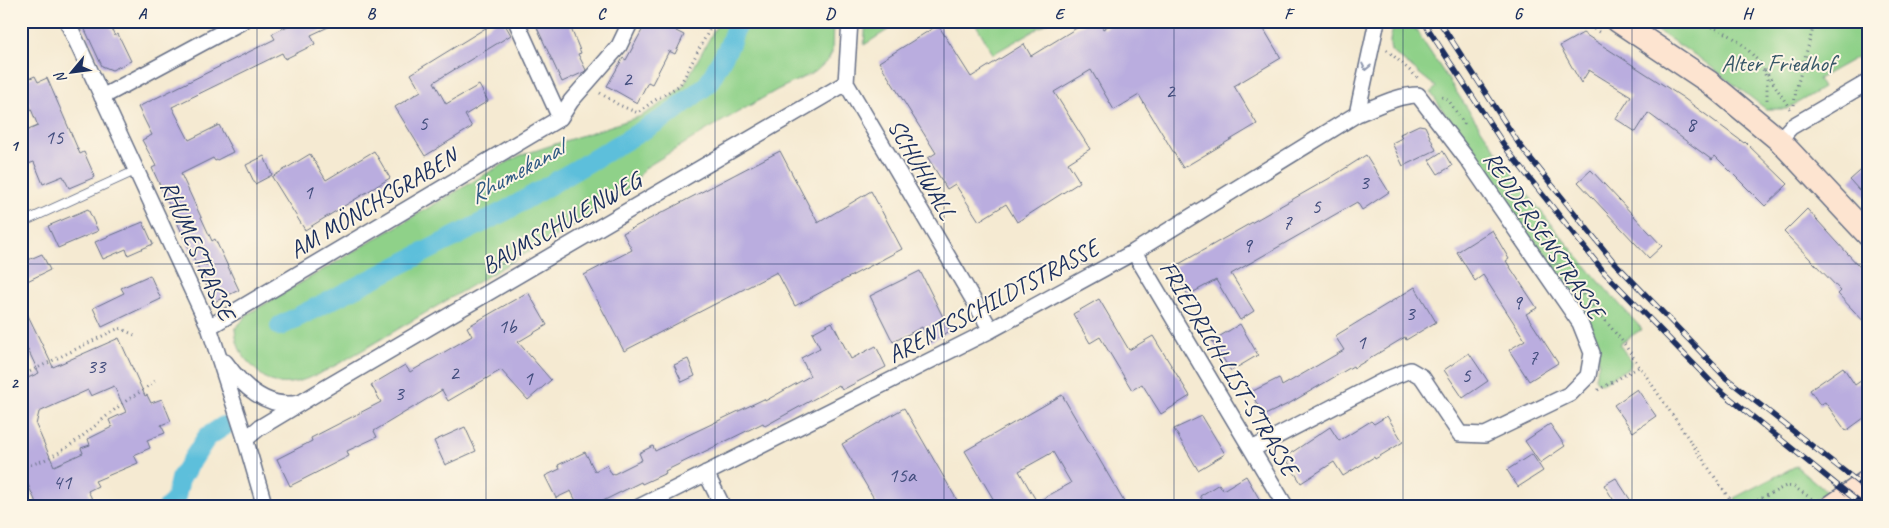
<svg xmlns="http://www.w3.org/2000/svg" width="1889" height="528" viewBox="0 0 1889 528" font-family="Caveat,sans-serif">
<style>
.green{fill:#8fd189;stroke:#558074}
.lines{fill:none;stroke-linecap:round;stroke-linejoin:round}
.canal{stroke:#5dbfdb;stroke-width:20}
.building{fill:#baaddf;fill-rule:evenodd}
.service-casing{stroke:#677087;stroke-width:10}
.minor-casing{stroke:#677087;stroke-width:18}
.secondary-casing{stroke:#677087;stroke-width:25}
.path{stroke:#677087;stroke-width:3;stroke-dasharray:1 4;stroke-linecap:butt}
.service{stroke:#fff;stroke-width:8}
.minor{stroke:#fff;stroke-width:15}
.secondary{stroke:#fde4d0;stroke-width:22}
.rail-casing{stroke:#1b2f5e;stroke-width:5.5}
.rail{stroke:#fcf5e5;stroke-width:4;stroke-dasharray:11;stroke-linecap:butt}
.oneway{stroke:#8d97ae}
.grid{fill:none;stroke:#1b2f5e;stroke-width:1;stroke-opacity:0.55}
.labels{text-anchor:middle;dominant-baseline:central;stroke-width:4;stroke-linejoin:round;paint-order:stroke}
.number-label{font-size:21px;fill:#434e7e}
.park-label{font-size:24px;fill:#385869;stroke:#fcf5e5}
.street-label{font-size:24px;fill:#1b2f5e;stroke:#fcf5e5}
.water-label{font-size:25px;font-style:italic;fill:#2f5a84;stroke:#fcf5e5}
.neatline{fill:none;stroke:#1b2f5e;stroke-width:2}
.grid-label{font-size:16px;text-anchor:middle;font-weight:bold;fill:#1b2f5e}
</style>
<rect width="100%" height="100%" fill="#fcf5e5"/>
<filter id="ink" filterUnits="userSpaceOnUse"><feTurbulence type="fractalNoise" baseFrequency=".02" numOctaves="2"/><feDisplacementMap in="SourceGraphic" scale="10" xChannelSelector="R" yChannelSelector="G"/><feConvolveMatrix kernelMatrix="1 2 1 2 8 2 1 2 1" color-interpolation-filters="sRGB"/></filter>
<filter id="wash" filterUnits="userSpaceOnUse"><feTurbulence type="fractalNoise" baseFrequency=".0096" numOctaves="4" result="noise"/><feDisplacementMap in="SourceGraphic" scale="20" xChannelSelector="R" yChannelSelector="G"/><feGaussianBlur stdDeviation="1.12" result="paint"/><feColorMatrix in="noise" values="0 0 0 0 0 0 0 0 0 0 0 0 0 0 0 0 0 1.4 0 .05"/><feComposite in="paint" operator="in"/></filter>
<g filter="url(#wash)">
<rect width="100%" height="100%" fill="#f5ead2"/>
<path class="green" d="M719 21H833L832 53 828 60 815 72 777 90 705 131 645 168 637 179 613 202 361 351C339 363 299 390 274 382 266 380 259 373 253 367 241 356 236 344 235 329L248 314 491 171 519 156 641 116 656 107 671 97 684 85Z
M866 21H902L864 45Z
M974 21H1051L993 54Z
M1397 21H1410C1443 71 1475 122 1510 170 1550 226 1595 278 1642 329L1619 344 1631 361 1630 367 1602 383 1597 382 1595 377 1599 363 1596 338 1431 93 1436 87 1391 51C1388 39 1392 32 1397 21Z
M1642 21H1868V51L1818 79 1823 88 1787 109H1766L1698 57Z
M1796 466 1827 492 1804 507H1737L1734 498Z"/>
<g class="lines">
<path class="canal" d="M280 326 509 209 669 115 708 84 729 46 738 21
M168 507 175 501 180 479 207 437 224 426"/>
</g>
<g id="blocks">
<path class="building" d="M81 21H108L115 36 118 34 131 61 112 70 102 66Z
M297 21H341L311 35 315 44 285 59 282 53 172 107 189 140 219 125 233 152 215 161 213 158 181 174 212 241 215 239 239 290 214 302 152 168 156 166 142 140 152 135 138 107 275 39 272 34Z
M497 21H503L511 35 434 82 446 104 479 85 488 101 465 115 472 127 425 156 395 107 421 91 411 74Z
M534 21H568L581 53 578 54 586 70 584 72 562 82Z
M647 21H682L676 31 684 35 675 54 669 51 652 84 648 82 637 103 607 86 623 58 626 60Z
M1088 21H1099L1103 29 1116 21H1259L1281 58 1234 86 1257 124 1183 168 1139 95 1114 110 1091 70 1054 92 1090 149 1068 163 1080 182 1017 222 1006 204 979 221 955 184 947 189 928 158 936 153 879 62 938 25 971 77 1024 44 1031 56Z
M1583 33 1682 97 1744 143 1745 142 1788 184 1765 206 1715 156 1712 160 1648 113 1636 132 1616 119 1631 96 1589 70 1581 83 1560 46Z
M35 76 38 82 47 78 80 154 84 152 95 177 69 188 63 176 43 184 34 162 28 164 21 148V133L38 126 26 97 21 99V82Z
M1419 125 1425 126 1436 150 1403 166 1392 143 1402 138 1400 134Z
M374 151 390 178 305 230 272 177 310 154 326 180Z
M780 151 818 223 871 191 902 249 795 306 777 272 624 351 584 275 632 250 623 233Z
M1443 151 1452 166 1438 174 1429 160Z
M1366 155 1389 192 1362 210 1357 202 1231 274 1254 311 1240 320 1216 280 1188 295 1172 268 1330 178Z
M264 156 272 175 255 184 246 165Z
M1868 164V200L1850 180Z
M1591 170 1662 246 1649 258 1578 182Z
M88 209 98 231 58 248 48 226Z
M1807 209 1868 276V326L1838 294 1841 291 1784 232Z
M143 222 153 244 128 255 126 249 103 259 95 242Z
M1492 230 1509 259 1506 261 1537 308 1526 314 1558 363 1529 381 1509 350 1525 340 1483 275 1475 281 1457 252Z
M42 254 50 270 21 284V263Z
M920 271 950 331 930 342 922 327 893 342 870 296Z
M150 275 161 299 102 327 93 308 124 293 121 288Z
M1415 287 1436 322 1406 340 1405 337 1354 368 1353 366 1290 403 1263 416 1251 392 1279 378 1282 386 1344 350 1335 336Z
M528 292 547 325 518 342 551 380 528 400 501 370 448 401 442 390 374 431 377 437 347 451 349 456 290 486 277 459 312 441 311 438 381 402 371 385 405 365 410 372 472 336 467 327Z
M1099 299 1129 350 1153 336 1190 396 1161 414 1142 384 1132 390 1100 337 1090 343 1073 314Z
M21 301 53 367 119 338 145 396 147 395 151 403 162 399 171 421 161 425 165 433 147 440 150 448 134 455 138 463 95 481 98 486 88 491 93 501 81 507H38L21 469V381L39 373 21 335ZM114 386 126 412 109 420 112 427 88 439 90 445 81 448 83 453 54 466 36 425 39 412 88 390 91 396Z
M832 322 851 359 876 346 886 367 842 390 839 385 765 426 763 423 665 471 666 473 642 484 641 482 591 507H579L571 491 556 498 545 476 560 469 558 465 585 452 595 471 607 465 612 475 642 460 639 453 653 446 655 451 764 399 765 401 810 376 801 358 820 348 812 333Z
M1240 324 1258 355 1231 371 1212 341Z
M1469 353 1488 381 1463 398 1444 370Z
M688 359 695 376 682 382 674 365Z
M1843 367 1855 385 1868 376V415L1846 431 1825 402 1820 405 1810 390Z
M1637 389 1656 416 1633 432 1614 405Z
M1062 395 1127 507H998L965 451ZM1053 452 1071 483 1037 502 1019 471Z
M904 408 961 507H879L842 444Z
M1202 416 1225 454 1198 470 1174 429Z
M1387 416 1403 442 1375 459 1374 457 1343 476 1334 462 1301 483 1285 457 1330 427 1339 441 1371 421 1374 424Z
M1550 424 1565 446 1540 463 1525 441Z
M465 427 476 451 445 465 434 441Z
M1532 454 1543 471 1518 487 1507 470Z
M1246 476 1264 507H1206L1200 496 1219 484 1223 490Z
M1616 478 1635 507H1618L1604 485Z"/>
</g>
</g>
<g filter="url(#ink)">
<use href="#blocks" fill-opacity="0" stroke="#677087" stroke-width="1"/>
<g class="lines">
<g class="service-casing">
<path id="service" d="M21 223 137 170"/>
</g>
<g class="minor-casing">
<path id="minor" d="M67 21 209 327 244 435 265 507
M516 21 560 118
M850 21 846 83 991 330
M102 97 243 21
M1357 114 1377 21
M1779 140 1791 127 1868 82
M1134 252 1286 507
M209 327 560 118 571 101 619 46 631 21
M225 362C242 386 267 409 298 403
M246 439 259 428 317 393 846 83
M706 473 723 507
M639 507 991 330 1134 252 1357 114C1376 107 1397 95 1418 95L1467 159 1580 323 1592 353 1588 376 1570 394 1485 435 1460 434 1422 377 1410 370 1385 380 1252 449"/>
</g>
<g class="secondary-casing">
<path id="secondary" d="M1618 21 1709 82 1779 140 1868 235
M1831 507 1868 481"/>
</g>
<path class="path" d="M1581 21 1602 34
M1682 21C1691 24 1703 23 1712 27 1733 34 1748 48 1761 65
M1387 50 1418 78
M1761 65 1767 79V103
M1765 70 1790 109
M600 93 619 105 638 113 652 102 680 85 714 21
M1442 97 1449 101 1465 125
M1794 105 1796 90 1815 21
M1583 294 1623 342 1735 507
M21 376 119 328 137 336
M1598 390 1639 367
M21 467C64 459 93 425 126 401 136 394 145 390 155 381
M1744 507 1786 486 1794 487 1812 499"/>
<use href="#service" class="service"/>
<use href="#minor" class="minor"/>
<use href="#secondary" class="secondary"/>
<g class="rail-casing">
<path id="rail" d="M1423 21 1508 151 1604 272 1716 387 1837 485 1865 507
M1439 21 1519 144 1613 261 1726 378 1868 490"/>
</g>
<use href="#rail" class="rail"/>
</g>
<defs><path id="oneway-chevron" d="M-2-3.5L2.5 0L-2 3.5" fill="none" stroke-width="1.6" stroke-linecap="round" stroke-linejoin="round" transform="scale(1.25)"/></defs>
<use class="oneway" href="#oneway-chevron" transform="translate(1366 67) rotate(102)"/>
</g>
<path class="grid" d="M257 21V507M486 21V507M715 21V507M944 21V507M1174 21V507M1403 21V507M1632 21V507M21 264H1868"/>
<g class="labels">
<g class="number-label">
<text x="627" y="79">2</text>
<text x="1170" y="91">2</text>
<text x="423" y="123">5</text>
<text x="1691" y="124">8</text>
<text x="54" y="137">15</text>
<text x="1364" y="182">3</text>
<text x="308" y="192">1</text>
<text x="1316" y="206">5</text>
<text x="1287" y="222">7</text>
<text x="1247" y="245">9</text>
<text x="1517" y="302">9</text>
<text x="1410" y="313">3</text>
<text x="507" y="326">1b</text>
<text x="1361" y="342">1</text>
<text x="1533" y="357">7</text>
<text x="96" y="366">33</text>
<text x="454" y="373">2</text>
<text x="1466" y="375">5</text>
<text x="528" y="378">1</text>
<text x="399" y="393">3</text>
<text x="902" y="475">15a</text>
<text x="62" y="482">41</text>
</g>
<g class="park-label">
<text x="1778" y="63">Alter Friedhof</text>
</g>
<g class="street-label">
<text transform="translate(922 169) rotate(60)">SCHUHWALL</text>
<text transform="translate(373 203) rotate(-31)">AM MÖNCHSGRABEN</text>
<text transform="translate(561 223) rotate(-30)">BAUMSCHULENWEG</text>
<text transform="translate(1544 235) rotate(56)">REDDERSENSTRASSE</text>
<text transform="translate(198 250) rotate(66)">RHUMESTRASSE</text>
<text transform="translate(993 301) rotate(-28)">ARENTSSCHILDTSTRASSE</text>
<text transform="translate(1229 368) rotate(59)">FRIEDRICH-LIST-STRASSE</text>
</g>
<g class="water-label">
<text transform="translate(516 172) rotate(-29)">Rhumekanal</text>
</g>
</g>
<rect width="1889" height="528" fill="none" stroke="#fcf5e5" stroke-width="55"/>
<g transform="translate(72 72) rotate(241)" stroke="#fcf5e5" stroke-width="4" paint-order="stroke">
<path d="M0-4L9 19L0 12L-9 19Z" fill="#1b2f5e"/>
<text y="-8" font-size="14" font-weight="bold" text-anchor="middle" fill="#1b2f5e">N</text>
</g>
<rect x="28" y="28" width="1834" height="472" class="neatline"/>
<g class="grid-label">
<text x="142" y="19">A</text>
<text x="371" y="19">B</text>
<text x="601" y="19">C</text>
<text x="830" y="19">D</text>
<text x="1059" y="19">E</text>
<text x="1288" y="19">F</text>
<text x="1518" y="19">G</text>
<text x="1747" y="19">H</text>
<text x="14" y="151">1</text>
<text x="14" y="388">2</text>
</g>
</svg>
